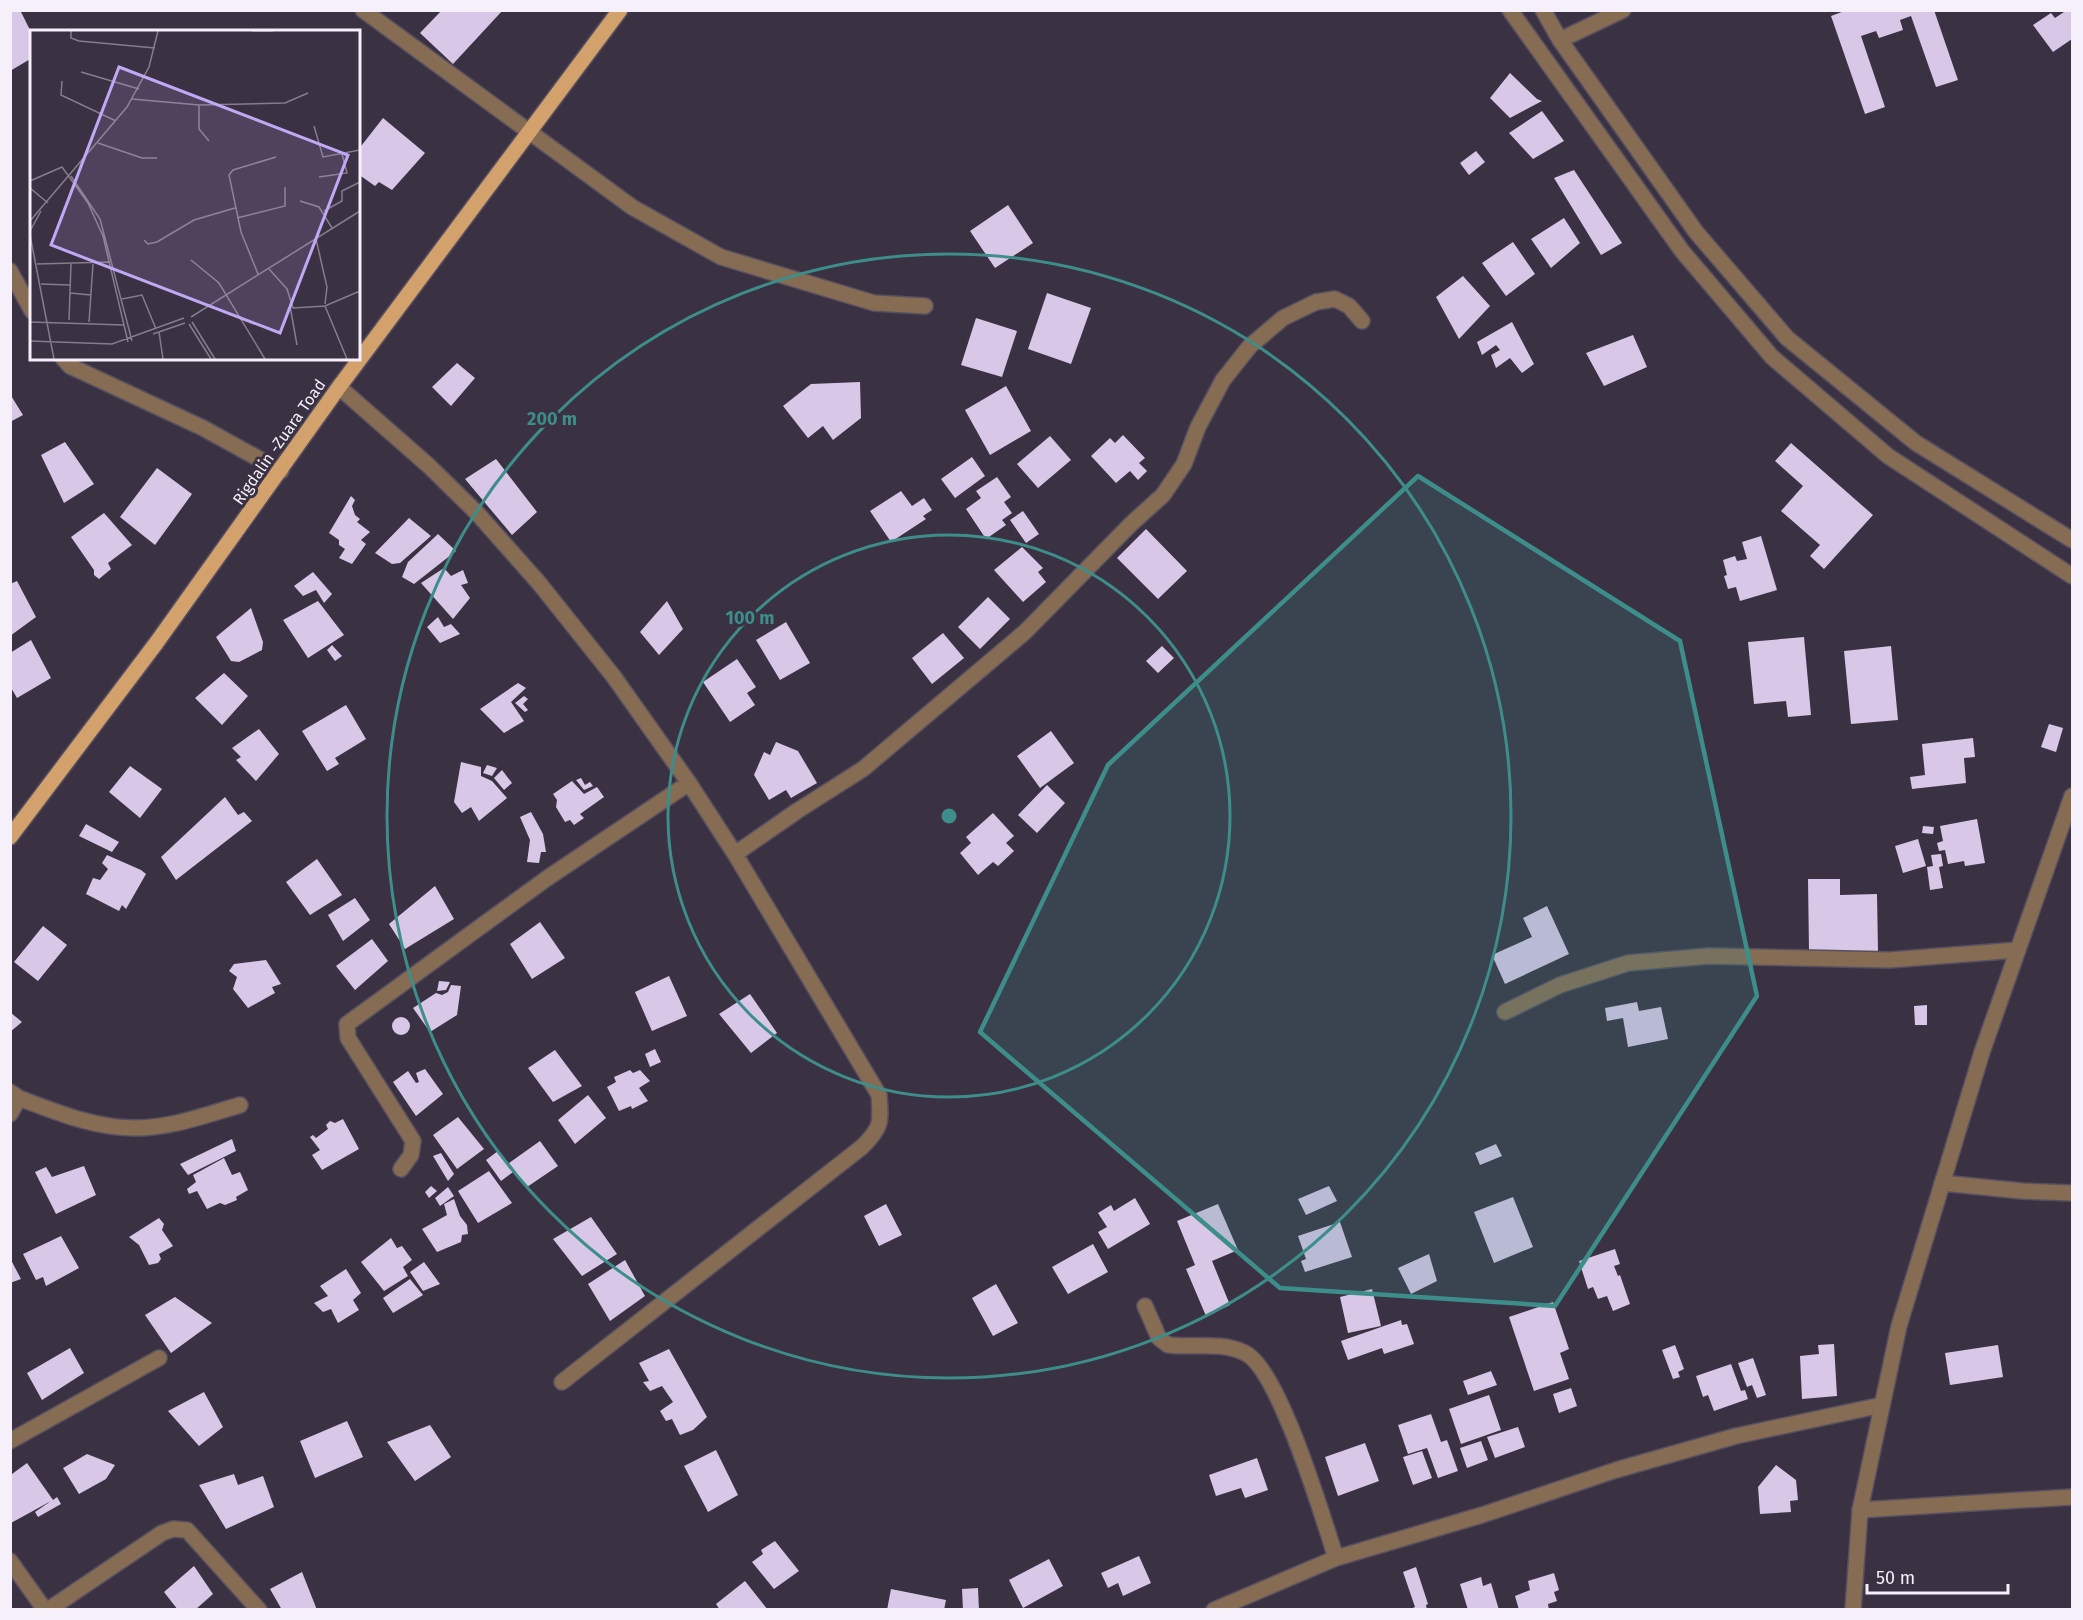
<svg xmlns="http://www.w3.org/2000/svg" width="2083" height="1620" viewBox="0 0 2083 1620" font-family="'Fira Sans',sans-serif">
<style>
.building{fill:#d9c7e7}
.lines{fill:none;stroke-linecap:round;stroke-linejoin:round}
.minor-casing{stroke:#585060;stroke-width:18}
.tertiary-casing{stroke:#585060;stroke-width:18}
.primary-casing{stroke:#585060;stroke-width:18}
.minor{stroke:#856c53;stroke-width:15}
.tertiary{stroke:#856c53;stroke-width:15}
.primary{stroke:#d3a16c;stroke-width:15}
.marked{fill:#3d8e8a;fill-opacity:0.2;stroke:#3d8e8a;stroke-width:4.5;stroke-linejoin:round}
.ring{fill:none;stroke:#3d8e8a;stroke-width:3}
.labels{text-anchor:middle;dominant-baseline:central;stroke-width:6;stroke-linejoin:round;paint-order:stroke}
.street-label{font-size:16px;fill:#f6f0fb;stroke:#3a3142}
.inset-road{fill:none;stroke:#857d8c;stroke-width:1.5}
.view{fill:#c0a8f4;fill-opacity:0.15;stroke:#c0a8f4;stroke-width:3}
.inset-edge{fill:none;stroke:#f6f0fb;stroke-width:3}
.centre{fill:#3d8e8a;stroke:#3a3142;stroke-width:3}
.ring-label{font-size:18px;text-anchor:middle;font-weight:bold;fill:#3d8e8a;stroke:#3a3142;stroke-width:6;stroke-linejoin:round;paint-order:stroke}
</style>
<rect width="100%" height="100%" fill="#3a3142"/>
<path class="building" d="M10 10H20L32 34V58L10 71Z
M442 10H503L453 64 420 33Z
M1847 10H1934L1958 80 1936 87 1911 16 1900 20 1903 30 1879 38 1876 31 1861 36 1885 107 1865 114 1831 16Z
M2067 10 2072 11V39L2053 52 2033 25 2051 13 2055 18Z
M1510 73 1537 99 1542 101 1510 118 1490 98Z
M1542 111 1564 141 1533 159 1509 133Z
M383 118 425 153 392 190 379 182 375 186 358 174V150Z
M1476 151 1485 162 1469 175 1460 163Z
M1574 170 1622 243 1601 255 1554 178Z
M1008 205 1033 243 995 268 970 231Z
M1564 218 1580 243 1551 268 1531 239Z
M1513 242 1535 274 1506 296 1482 263Z
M1463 276 1490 306 1459 339 1436 297Z
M1047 293 1091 308 1071 364 1028 349Z
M976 318 1017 331 1002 377 961 365Z
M1512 322 1534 364 1522 373 1510 358 1496 368 1491 355 1500 350 1496 345 1482 355 1477 342Z
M1633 335 1647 367 1604 386 1586 353Z
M457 363 475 378 451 406 432 387Z
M860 382 861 418 833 440 823 426 808 438 783 406 811 384Z
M1006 386 1031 431 990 455 965 410Z
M10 394 23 415 10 422Z
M1123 435 1145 458 1139 463 1147 471 1138 480 1130 471 1116 483 1091 456 1110 438 1115 443Z
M1050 436 1071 460 1038 488 1017 464Z
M65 442 94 484 64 503 41 455Z
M1791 443 1873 515 1824 569 1810 556 1820 545 1781 511 1803 486 1775 461Z
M972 457 985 476 955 498 941 479Z
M496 459 537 512 512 535 465 479Z
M157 468 192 494 155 545 120 517Z
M997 477 1011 497 1004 502 1012 513 1002 520 1006 525 986 539 966 509 981 498 976 491Z
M901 491 912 506 924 498 932 510 923 516 926 519 891 542 870 511Z
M351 496 355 500 352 506 355 515 360 519 357 522 370 532 361 540 366 544 352 564 339 558 345 549 339 545V540L329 533Z
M1023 511 1039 534 1026 543 1010 520Z
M104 513 132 545 108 563 111 569 99 579 94 575V570L71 537Z
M409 518 431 536 400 563 392 564 375 553Z
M1146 529 1187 571 1158 599 1117 558Z
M438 534 456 551 414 584 402 577 408 562Z
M1761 536 1777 590 1740 601 1736 587 1728 589 1724 576 1727 575 1723 560 1735 556 1737 561 1747 559 1742 542Z
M1022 547 1043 568 1038 572 1046 582 1023 602 994 570Z
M444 568 451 576 463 570 468 583 461 585 470 598 453 619 421 583Z
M313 572 332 594 324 603 316 590 303 596 294 586Z
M17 581 36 617 10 636V584Z
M988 597 1010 619 980 649 958 627Z
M318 601 344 635 308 658 283 620Z
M667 601 683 629 659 655 640 632Z
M251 608 263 642 262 650 239 662 231 661 216 637Z
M438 617 444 627 451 624 460 634 440 643 427 627Z
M786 622 810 663 780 680 756 640Z
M943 633 964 658 932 684 912 658Z
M1804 637 1811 715 1788 717 1786 701 1754 704 1748 642Z
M31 640 51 678 17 698 10 686V653Z
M332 645 342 656 335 661 327 650Z
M1162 646 1174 658 1158 673 1146 661Z
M1891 646 1898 720 1851 724 1844 651Z
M737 659 756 687 747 693 755 705 730 722 703 682Z
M224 673 248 696 222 725 195 698Z
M518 683 526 688 511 702 524 721 504 733 480 709Z
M524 696 528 699 523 704 528 710 525 712 515 703Z
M346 705 366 739 335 758 339 764 327 771 302 731Z
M2049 724 2063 728 2056 752 2041 747Z
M259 729 279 754 256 781 236 760 241 757 232 748Z
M1051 731 1074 763 1040 788 1017 756Z
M1973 738 1975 757 1964 758 1966 783 1912 789 1910 777 1925 775 1922 744Z
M776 742 798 751 817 783 791 798 786 790 769 800 754 775 764 752 770 755Z
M461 762 481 767V776L492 781 507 798 479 821 471 807 462 813 454 802Z
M487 765 497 768 492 776 483 773Z
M130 766 162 789 140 818 109 792Z
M502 770 512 783 504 790 494 778Z
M581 778 585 785 590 782 593 786 584 790 576 780Z
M572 781 584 794 597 787 604 797 580 814 584 818 574 825 570 820 565 822 556 807 557 800 553 794Z
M1047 785 1065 803 1037 833 1018 815Z
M225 797 238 815 244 812 252 821 176 880 161 857Z
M531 812 543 834 546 852H541L539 863 527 862 530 840 520 817Z
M993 813 1014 836 1006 843 1014 851 998 866 993 862 978 875 960 853 971 843 966 837Z
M1977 819 1985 863 1965 866 1964 861 1948 864 1945 850 1939 851 1937 843 1943 841 1940 826Z
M86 824 119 842 112 852 79 836Z
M1923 826 1934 827 1933 834 1922 833Z
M1918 839 1926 866 1903 873 1895 846Z
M1941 854 1943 866 1939 867 1943 888 1930 890 1927 867 1933 866 1931 855Z
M107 855 141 870 146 874 126 909 122 905 119 911 86 894 93 878 100 880 108 869 102 863Z
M317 859 342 895 310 915 286 882Z
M1808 879H1840V895L1877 894 1878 951 1809 952Z
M435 886 454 919 405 949 389 924Z
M355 898 370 920 343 941 328 915Z
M1547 906 1569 954 1505 984 1492 955 1532 937 1523 918Z
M540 922 565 958 532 979 510 944Z
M43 926 67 945 38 981 14 962Z
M372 939 388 961 355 990 336 966Z
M266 960 281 984 272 987 275 993 248 1008 233 989 237 977 229 971 234 964Z
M669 976 687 1016 652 1031 635 992Z
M439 981 450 982 446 990 437 991Z
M451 985 461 986 457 1015 430 1032 413 1008 436 993 442 995 448 992Z
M750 994 777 1033 751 1053 719 1014Z
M1637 1002 1639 1011 1661 1007 1668 1039 1628 1047 1623 1018 1607 1021 1605 1008Z
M1927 1005V1025H1915L1914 1006Z
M10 1012 22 1022 10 1032Z
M392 1026a9 9 0 1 1 18 0a9 9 0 1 1-18 0Z
M655 1049 661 1062 650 1067 645 1054Z
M555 1050 582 1086 553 1102 528 1068Z
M425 1069 443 1094 416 1116 393 1082 408 1071 416 1083 419 1082 416 1073Z
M630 1070 633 1073 640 1070 650 1081 639 1088 648 1101 632 1109 631 1106 619 1111 607 1087 616 1082 614 1077Z
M588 1095 606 1118 575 1144 558 1120Z
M458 1117 484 1149 457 1169 433 1135Z
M343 1119 359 1149 322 1170 312 1155 320 1150 310 1137 313 1135 316 1138 328 1129 326 1125 330 1121 335 1123Z
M232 1139 236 1151 188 1175 180 1164Z
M540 1141 558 1166 527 1187 509 1163Z
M1496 1144 1502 1156 1480 1165 1475 1153Z
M498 1151 513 1172 501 1181 486 1160Z
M441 1153 454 1174 448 1181 433 1156Z
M224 1158 232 1175 240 1172 248 1190 236 1197 237 1200 225 1205 220 1203 207 1209 197 1191 189 1194 187 1189 196 1182 193 1175Z
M84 1166 96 1195 56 1214 35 1172 46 1167 52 1177Z
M489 1171 512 1203 478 1223 458 1191Z
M431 1186 437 1191 429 1198 425 1192Z
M1329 1186 1337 1201 1306 1215 1298 1199Z
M448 1187 454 1196 440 1206 435 1198Z
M1513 1197 1533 1247 1494 1263 1474 1212Z
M1135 1198 1150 1224 1108 1249 1098 1232 1107 1227 1098 1213 1111 1205 1114 1211Z
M454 1199 460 1216 467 1225 468 1234 462 1235 461 1242 437 1252 422 1229 447 1215 444 1204Z
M886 1204 902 1235 879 1246 864 1216Z
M1218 1204 1238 1250 1212 1261 1230 1305 1206 1316 1186 1269 1195 1265 1177 1221Z
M591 1217 617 1254 582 1276 553 1239Z
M159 1218 164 1224 162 1230 173 1246 159 1254 161 1259 158 1263 149 1265 139 1245 129 1237Z
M1340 1222 1352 1257 1305 1272 1301 1261 1306 1259 1298 1236Z
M61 1236 79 1268 46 1286 43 1277 36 1280 23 1254Z
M391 1238 397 1248 402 1246 412 1260 403 1267 408 1276 384 1291 361 1262Z
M1093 1244 1108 1272 1068 1294 1052 1267Z
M1615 1249 1620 1264 1614 1266 1618 1276 1620 1275 1630 1304 1613 1311 1607 1296 1598 1299 1593 1287 1588 1289 1579 1261Z
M1429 1254 1437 1281 1411 1294 1398 1268Z
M10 1258 21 1279 10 1283Z
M625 1260 645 1296 610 1321 588 1284Z
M424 1262 440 1284 423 1291 410 1272Z
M346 1269 361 1293 353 1300 359 1310 338 1323 331 1309 323 1312 314 1303 328 1296 320 1286Z
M410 1279 423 1295 393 1313 383 1298Z
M996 1284 1018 1323 993 1336 972 1298Z
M1372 1289 1381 1326 1348 1333 1340 1297Z
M175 1297 212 1323 171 1353 145 1315Z
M1553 1302 1569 1349 1560 1353 1569 1379 1534 1391 1509 1317Z
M1401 1320 1402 1325 1407 1324 1414 1344 1384 1354 1382 1348 1348 1360 1341 1341Z
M1834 1344 1837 1396 1802 1399 1800 1356 1819 1354 1818 1345Z
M1675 1345 1684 1369 1678 1372 1680 1377 1673 1379 1662 1350Z
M1998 1345 2003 1377 1950 1385 1945 1353Z
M70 1348 84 1373 42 1400 27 1373Z
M669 1349 707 1417 693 1430 680 1435 672 1419 666 1421 660 1411 673 1402 662 1386 650 1391 643 1382 649 1381 639 1363Z
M1753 1358 1766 1395 1757 1398 1752 1385 1747 1387 1738 1363Z
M1731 1364 1741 1391 1745 1390 1748 1399 1714 1411 1708 1395 1703 1397 1696 1376Z
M1491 1371 1497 1385 1468 1395 1463 1381Z
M1571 1388 1577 1406 1559 1413 1553 1394Z
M204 1392 223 1427 199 1446 168 1411Z
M1489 1395 1501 1430 1461 1444 1449 1409Z
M1431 1414 1441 1442 1447 1440 1458 1471 1438 1478 1427 1448 1408 1454 1398 1425Z
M347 1421 363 1457 315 1478 300 1441Z
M430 1425 451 1457 415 1481 387 1442Z
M1518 1427 1525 1447 1495 1458 1487 1437Z
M1481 1441 1488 1460 1467 1468 1460 1448Z
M1365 1443 1379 1481 1338 1496 1325 1457Z
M716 1450 738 1495 708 1512 684 1466Z
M1422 1451 1432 1478 1413 1485 1403 1457Z
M87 1454 115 1465 106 1479 79 1494 63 1468Z
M1257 1458 1268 1490 1245 1498 1241 1488 1216 1496 1209 1475Z
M27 1463 53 1500 57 1497 61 1504 38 1517 35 1512 51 1501 11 1523 10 1472 12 1474Z
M1776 1465 1796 1480 1798 1500 1790 1501 1791 1512 1760 1514 1758 1487Z
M234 1474 238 1485 263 1476 274 1507 226 1529 199 1485Z
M775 1541 799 1571 774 1589 752 1562 763 1554 761 1550Z
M1139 1556 1151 1583 1123 1596 1118 1583 1108 1588 1101 1573Z
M1049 1559 1063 1586 1023 1608 1009 1580Z
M194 1566 213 1594 195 1610H178L164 1592Z
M1416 1567 1428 1604 1426 1605 1427 1610H1408L1415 1607 1403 1572Z
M302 1572 317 1610H282L270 1589Z
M1554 1573 1559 1590 1554 1592 1557 1601 1548 1604 1549 1610H1519L1515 1596 1530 1590 1528 1581Z
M1481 1577 1483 1586 1491 1583 1499 1610H1468L1460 1584Z
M745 1581 768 1610H720L716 1604Z
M978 1588 979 1610H963L962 1589Z
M891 1589 946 1600 944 1610H887Z"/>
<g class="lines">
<g class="minor-casing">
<path id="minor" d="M363 10 632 207 721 257 874 303 925 306
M1510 10 1682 251 1772 357 1888 456 2072 576
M1543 10 1560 40 1696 232 1787 338 1916 443 2072 540
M1560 40 1623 10
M10 271 32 311
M63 358 70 366 203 428 281 471
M339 387 429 466 477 513 539 583 614 677 689 783 735 854 879 1095C881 1123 882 1127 862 1147L562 1382
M735 854 797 811 863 769 1025 632 1131 524 1163 495 1184 464 1198 427 1223 380 1250 346 1283 318 1316 302 1335 299 1349 306 1362 321
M1505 1012 1560 985 1628 963 1709 956 1889 960 2018 950
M10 1092 19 1098C56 1112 94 1128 135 1128 171 1128 206 1115 240 1105
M10 1114 19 1098
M401 1169 411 1155 413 1141 348 1038 347 1024 546 879 689 783
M1942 1183 2022 1191 2072 1193
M1145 1306 1159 1338 1168 1345C1194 1348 1220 1341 1245 1353 1279 1369 1323 1518 1336 1558
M10 1441 159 1358
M1860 1510 2072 1497
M10 1561 45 1610
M48 1610 162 1533 173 1529 187 1530 259 1610
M1214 1610 1336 1558 1482 1515 1616 1470 1736 1436 1882 1405"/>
</g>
<g class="tertiary-casing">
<path id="tertiary" d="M1853 1610 1860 1510 1899 1326 1982 1052 2072 796"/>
</g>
<g class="primary-casing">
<path id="primary" d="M10 837 157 642 339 387 620 10"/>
</g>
<use href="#minor" class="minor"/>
<use href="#tertiary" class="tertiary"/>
<use href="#primary" class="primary"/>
</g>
<path class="marked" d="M1418 476 1680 641 1757 996 1555 1306 1280 1288 980 1032 1108 765Z"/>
<g class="ring">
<circle cx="949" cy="816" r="281"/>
<circle cx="949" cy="816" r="562"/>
</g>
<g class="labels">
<g class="street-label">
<text transform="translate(279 442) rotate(-55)">Rigdalin -Zuara Toad</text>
</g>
</g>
<g transform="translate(30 30)">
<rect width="330" height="330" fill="#3a3142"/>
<path class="inset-road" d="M41 1V8L49 11 125 18M222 1H243M51 42 109 59M32 51 31 65 86 91M102 69 169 75 255 73 278 63M169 75V99L179 111M284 96 293 127 330 120M68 113 112 128H127M41 146 70 189 102 311M289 147 317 143 312 124M0 151 32 137 58 173 73 206 98 312M0 158 18 173M270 171 289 177 302 198M294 181 312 171V161L330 152M207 188 255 176V157M0 191 97 77 119 37 128 1M0 201 11 181M0 205 24 329M286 209 297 257 295 274M114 210 118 214 127 212 164 190 205 178M161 230 189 253 235 329M7 234 80 232M239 239 257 259 263 278 295 276 330 261M228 244 211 202 199 145 203 140 246 127M11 254 40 255M40 263 61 265M92 269 112 265 126 299M260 276 267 315M295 276 317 329M161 287 330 181M39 290 41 234M0 292 94 295M59 292 63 234M162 292 185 329M159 294 181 329M129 302 133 329M123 304 155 293M0 311 82 314 154 288"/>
<path class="view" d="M89 37 318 125 250 303 21 215Z"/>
<rect width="330" height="330" class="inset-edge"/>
</g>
<circle cx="949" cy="816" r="9" class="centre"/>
<g class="ring-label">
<text x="552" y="425">200 m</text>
<text x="750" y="624">100 m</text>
</g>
<rect width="2083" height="1620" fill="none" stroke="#f6f0fb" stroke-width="24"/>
<path d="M1867 1584v9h141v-9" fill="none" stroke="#f6f0fb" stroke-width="3"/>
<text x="1876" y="1584" font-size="18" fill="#f6f0fb" stroke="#3a3142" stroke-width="4.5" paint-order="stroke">50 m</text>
</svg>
